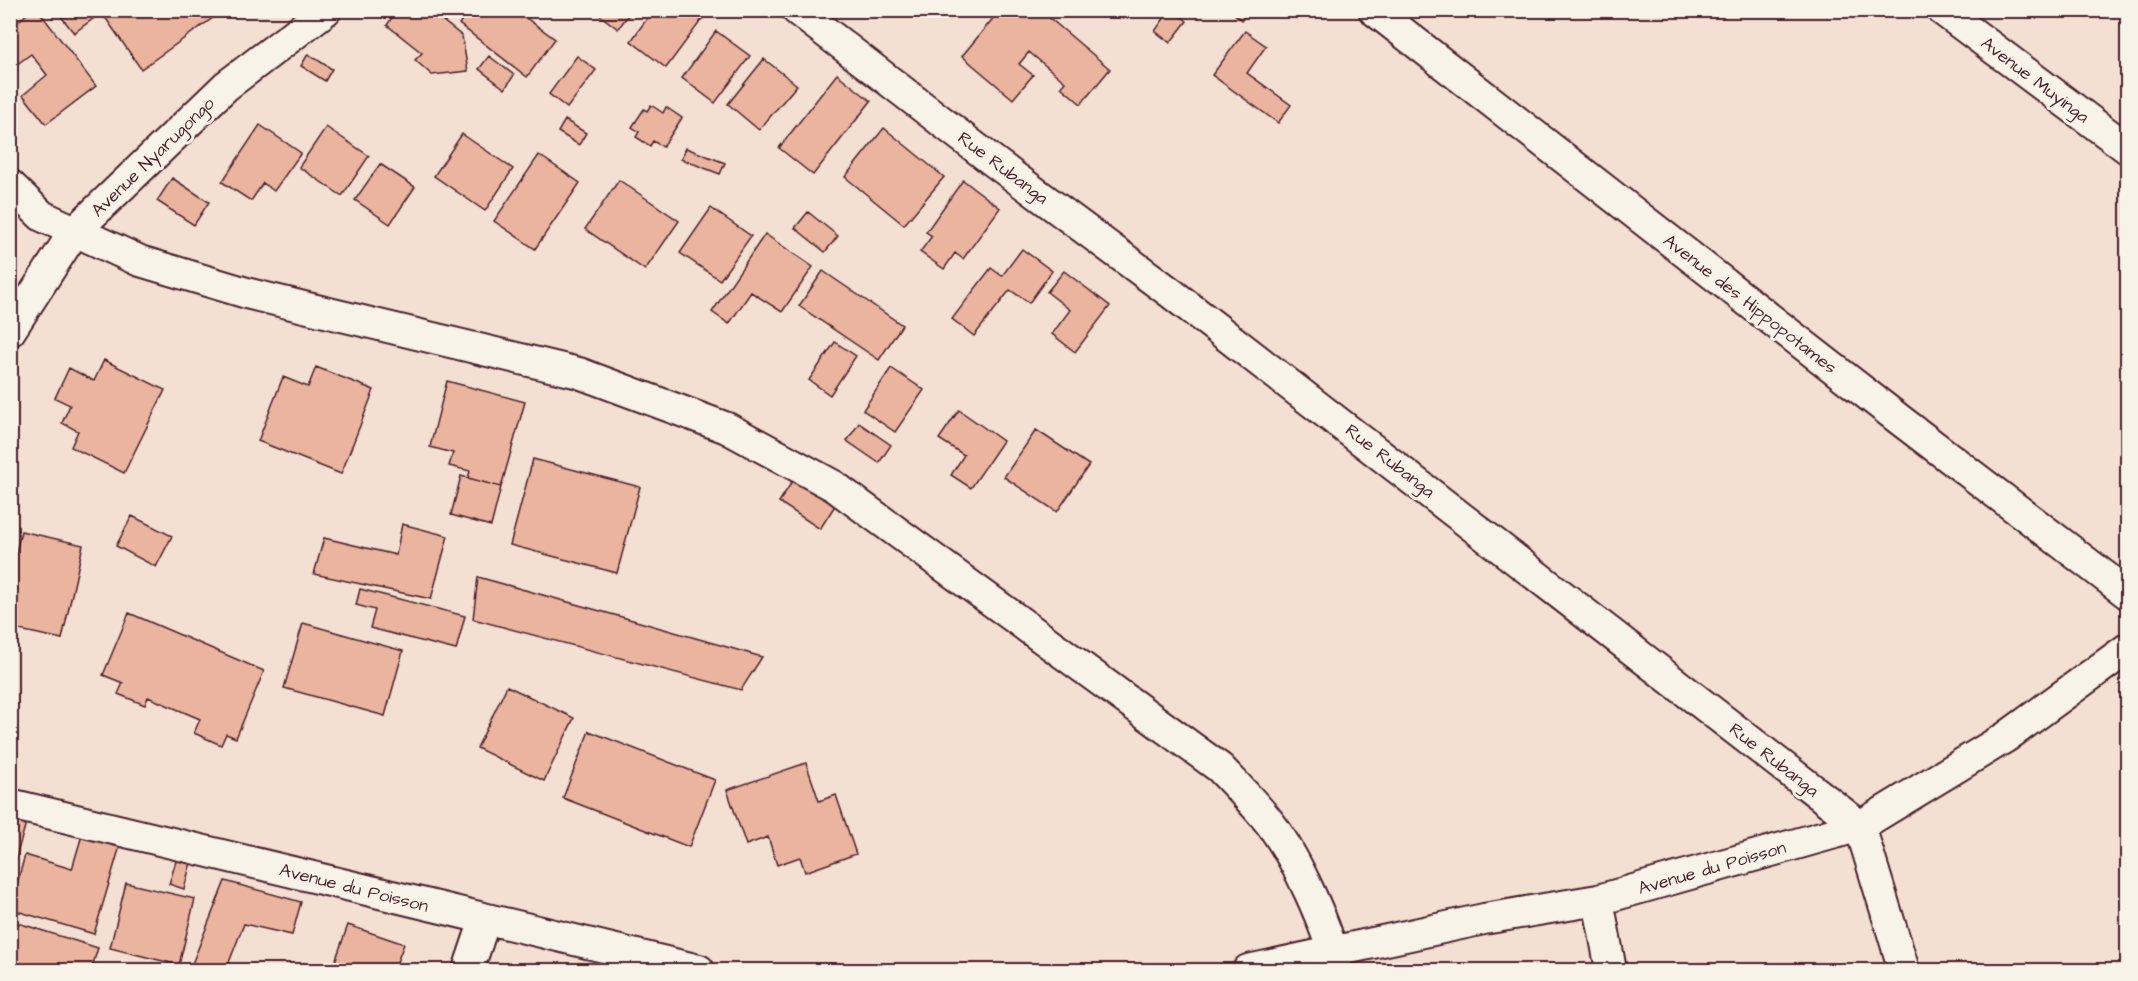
<svg xmlns="http://www.w3.org/2000/svg" width="2138" height="981" viewBox="0 0 2138 981" font-family="'Architects Daughter',sans-serif">
<style>
.building{fill:#eab49f;stroke:#4a1f2b;stroke-width:1.5}
.lines{fill:none;stroke-linecap:round;stroke-linejoin:round}
.minor-casing{stroke:#4a1f2b;stroke-width:34}
.minor{stroke:#f7f3e8;stroke-width:30}
.labels{text-anchor:middle;dominant-baseline:central;stroke-width:6;stroke-linejoin:round;paint-order:stroke}
.street-label{font-size:18px;fill:#4a1f2b;stroke:#f7f3e8}
</style>
<rect width="100%" height="100%" fill="#f3e0d2"/>
<filter id="ink" filterUnits="userSpaceOnUse"><feTurbulence type="fractalNoise" baseFrequency=".0167" numOctaves="2"/><feDisplacementMap in="SourceGraphic" scale="12" xChannelSelector="R" yChannelSelector="G"/><feConvolveMatrix kernelMatrix="1 2 1 2 8 2 1 2 1" color-interpolation-filters="sRGB"/></filter>
<g filter="url(#ink)">
<path class="building" d="M32 10H38L96 86 46 124 23 95 47 75 31 54 12 68 10 65V28Z
M56 10H88L94 18 74 33Z
M100 10H214L217 15 141 69Z
M397 10H429L462 36 468 71 432 75 415 60 422 53 387 25Z
M469 10H515L555 39 527 77 459 24Z
M593 10H632L618 29Z
M653 10H693L703 18 666 68 631 41Z
M1000 10H1040L1110 69 1081 104 1061 87 1065 82 1029 52 1019 64 1033 75 1013 99 962 56Z
M1131 10H1145L1140 17Z
M1170 10H1174L1187 21 1170 43 1155 31Z
M1229 10H1249L1242 20Z
M716 31 750 56 715 103 682 78Z
M1245 31 1266 46 1247 73 1291 105 1278 123 1212 75Z
M308 54 332 69 325 81 301 66Z
M489 56 514 75 505 89 479 69Z
M577 56 596 70 567 108 549 94Z
M764 59 797 85 759 130 728 104Z
M837 74 871 101 813 175 779 148Z
M651 105 663 113 666 107 682 118 663 147 653 141 650 146 636 137 639 132 632 127 644 109 647 111Z
M565 120 586 133 579 145 558 132Z
M260 125 301 153 274 191 263 183 251 201 222 182Z
M326 127 369 156 342 196 299 167Z
M884 128 944 177 904 225 845 177Z
M462 134 513 169 485 211 434 176Z
M686 148 725 163 720 174 681 159Z
M539 155 580 183 535 249 494 221Z
M380 164 415 187 390 224 355 200Z
M172 178 209 202 194 225 157 201Z
M619 180 679 221 645 270 585 229Z
M963 180 1000 208 963 259 955 253 944 269 920 252 932 236 926 232Z
M711 208 751 236 720 280 680 253Z
M808 212 838 236 825 252 795 228Z
M765 234 813 267 782 312 751 292 729 324 712 312Z
M1022 249 1052 271 1029 303 1010 290 974 336 952 319 991 268 1002 276Z
M823 271 902 325 879 360 799 306Z
M1064 271 1110 306 1075 352 1052 334 1070 310 1047 292Z
M835 342 856 356 830 395 809 380Z
M104 360 165 390 124 473 71 447 78 431 62 423 70 405 55 398 69 368 94 381Z
M316 367 374 390 341 474 258 441 283 377 308 387Z
M891 368 924 390 895 432 863 410Z
M447 381 525 402 501 487 468 478 470 471 449 466 453 453 430 447Z
M959 410 1003 441 971 488 951 475 964 455 939 439Z
M859 423 891 445 879 463 847 441Z
M1036 430 1089 465 1057 512 1004 477Z
M533 459 640 487 617 573 510 545Z
M461 476 501 487 491 526 451 515Z
M795 477 836 504 820 529 779 502Z
M132 516 172 536 156 567 116 546Z
M402 524 448 536 431 599 314 574 324 538 396 555Z
M21 531 83 545 62 639 10 628V561H14Z
M478 577 629 619 762 657 741 690 473 619Z
M360 589 465 616 456 650 370 628 375 610 356 605Z
M129 613 264 671 236 738 226 734 221 745 194 733 200 719 148 697 145 705 118 694 123 683 103 675Z
M303 623 403 651 385 716 284 688Z
M507 686 574 718 544 781 477 748Z
M589 731 715 780 689 847 563 798Z
M806 763 819 801 836 795 856 854 805 872 800 857 777 865 768 837 746 845 727 790Z
M10 818 26 823 10 878Z
M82 835 120 846 94 934 10 909 25 855 72 869Z
M177 858 191 862 184 889 169 884Z
M225 881 301 902 292 935 244 924 226 970H214L192 964Z
M126 883 195 899 179 965 110 948Z
M18 923 98 948 91 970H10V945Z
M348 925 404 944 394 970H332Z
M98 965 115 970H97Z"/>
<g class="lines">
<g class="minor-casing">
<path id="minor" d="M797 10 989 158 1171 293 1860 826 1904 970
M1374 10 1900 420 2128 594
M1942 10 2128 149
M10 185 42 216 140 261 250 294 579 373 727 428 834 486 1220 768C1237 786 1255 804 1270 823 1296 857 1329 929 1337 970
M10 331 74 232 226 86 326 10
M10 804 699 970
M1598 900 1611 970
M468 970 485 920
M1248 970 1484 919 1598 900 1860 826 2006 737 2128 648"/>
</g>
<use href="#minor" class="minor"/>
</g>
</g>
<g class="labels">
<g class="street-label">
<text transform="translate(2035 80) rotate(37)">Avenue Muyinga</text>
<text transform="translate(153 157) rotate(-44)">Avenue Nyarugongo</text>
<text transform="translate(1003 168) rotate(37)">Rue Rubanga</text>
<text transform="translate(1750 304) rotate(38)">Avenue des Hippopotames</text>
<text transform="translate(1390 461) rotate(38)">Rue Rubanga</text>
<text transform="translate(1774 760) rotate(38)">Rue Rubanga</text>
<text transform="translate(1712 868) rotate(-16)">Avenue du Poisson</text>
<text transform="translate(354 888) rotate(14)">Avenue du Poisson</text>
</g>
</g>
<rect width="2138" height="981" fill="none" stroke="#f7f3e8" stroke-width="36"/>
<rect x="18" y="18" width="2102" height="945" fill="none" stroke="#4a1f2b" stroke-width="2" filter="url(#ink)"/>
</svg>
